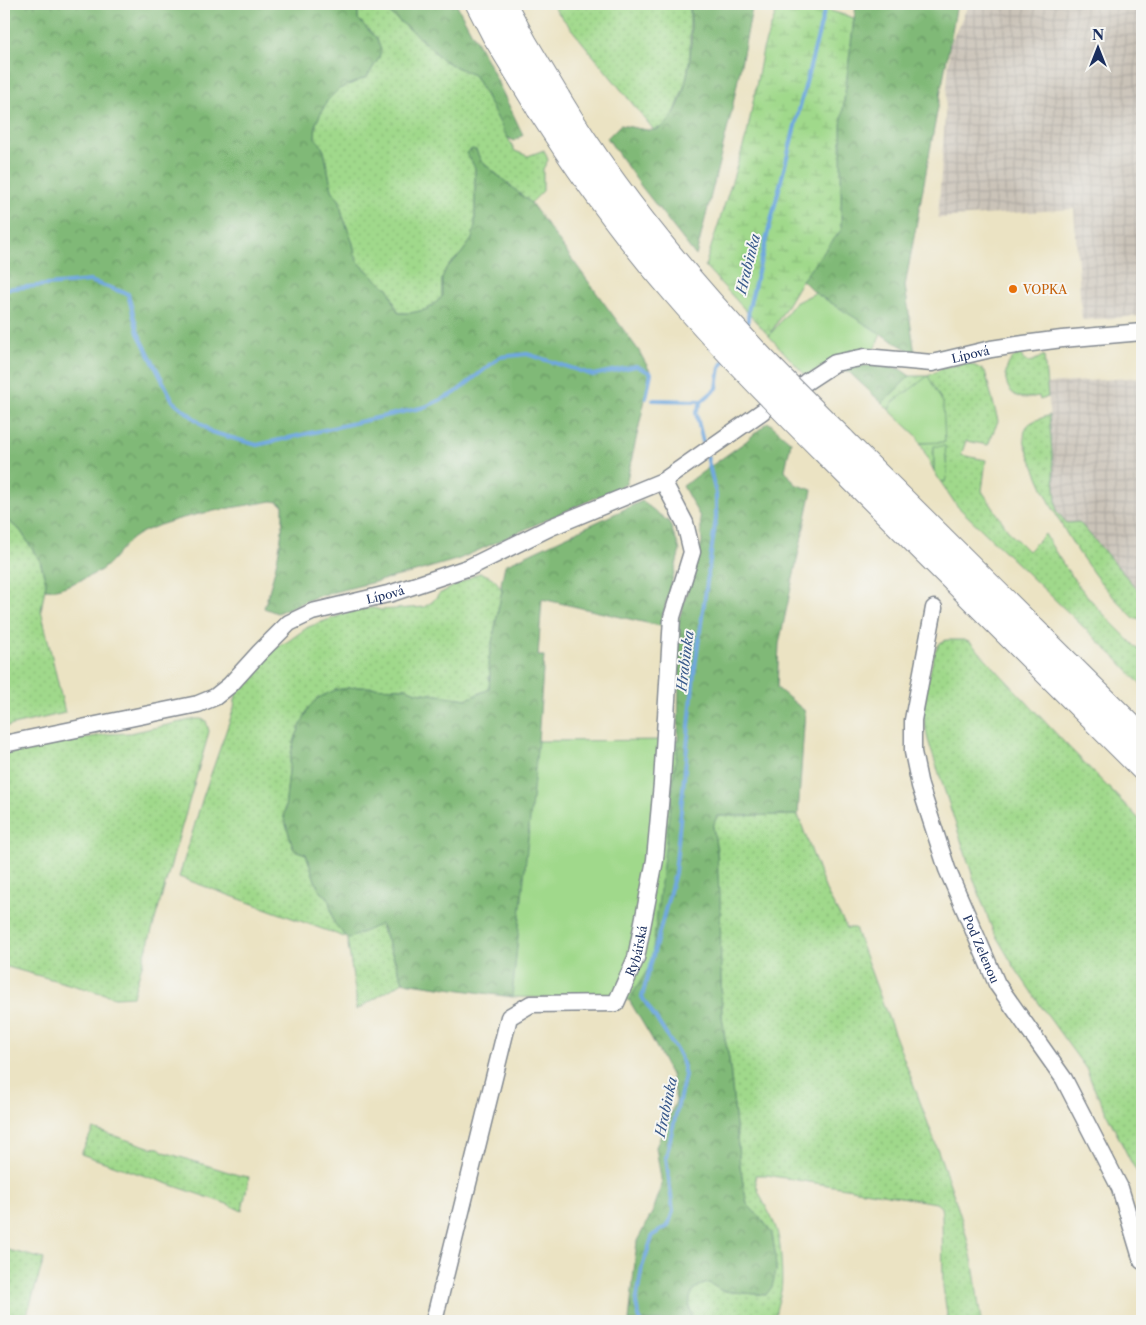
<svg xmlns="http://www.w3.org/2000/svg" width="1146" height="1325" viewBox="0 0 1146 1325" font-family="'Libre Caslon Text',serif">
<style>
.industrial{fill:url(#industrial-grid)}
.grass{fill:url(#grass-dots);stroke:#5e8474}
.forest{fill:url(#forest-crowns);stroke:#4e746a}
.wetland{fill:url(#wetland-marsh);stroke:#5e8474}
.garden{fill:#a0d98b;stroke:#5e8474}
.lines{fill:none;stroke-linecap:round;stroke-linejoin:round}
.stream{stroke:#6fa8df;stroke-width:4}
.minor-casing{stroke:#838990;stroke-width:19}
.highway-casing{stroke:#838990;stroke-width:26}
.minor{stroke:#fff;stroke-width:16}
.highway{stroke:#fff;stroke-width:24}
.highway-bridge-casing{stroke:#838990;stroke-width:26;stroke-linecap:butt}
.highway-bridge{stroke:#fff;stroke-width:24}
.food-dot{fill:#e8710a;stroke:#f6f6f2;stroke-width:2}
.labels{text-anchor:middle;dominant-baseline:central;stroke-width:4;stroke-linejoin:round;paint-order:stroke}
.food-label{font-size:12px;fill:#c56008;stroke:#f6f6f2;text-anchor:start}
.street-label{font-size:12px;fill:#1b2f5e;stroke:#f6f6f2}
.water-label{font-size:14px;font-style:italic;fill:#38598b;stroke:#f6f6f2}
</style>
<defs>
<pattern id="industrial-grid" width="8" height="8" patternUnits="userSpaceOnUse" patternTransform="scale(1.25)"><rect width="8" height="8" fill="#cac3b8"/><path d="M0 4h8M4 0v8" fill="none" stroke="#ada8a1"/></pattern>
<pattern id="grass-dots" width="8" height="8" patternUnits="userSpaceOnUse" patternTransform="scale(1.25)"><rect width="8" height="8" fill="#a0d98b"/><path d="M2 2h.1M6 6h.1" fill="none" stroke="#89bb7a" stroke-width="1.8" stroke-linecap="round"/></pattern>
<pattern id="forest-crowns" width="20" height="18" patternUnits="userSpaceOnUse" patternTransform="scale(1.25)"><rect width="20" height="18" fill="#80b977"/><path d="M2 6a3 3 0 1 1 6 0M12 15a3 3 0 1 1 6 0" fill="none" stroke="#689765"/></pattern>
<pattern id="wetland-marsh" width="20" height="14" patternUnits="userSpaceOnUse" patternTransform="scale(1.25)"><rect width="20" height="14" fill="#a0d98b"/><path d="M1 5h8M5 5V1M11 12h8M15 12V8" fill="none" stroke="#89bb7a"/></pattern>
</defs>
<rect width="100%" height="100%" fill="#f6f6f2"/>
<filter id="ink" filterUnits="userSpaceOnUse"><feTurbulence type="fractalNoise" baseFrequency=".02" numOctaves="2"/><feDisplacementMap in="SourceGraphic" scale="10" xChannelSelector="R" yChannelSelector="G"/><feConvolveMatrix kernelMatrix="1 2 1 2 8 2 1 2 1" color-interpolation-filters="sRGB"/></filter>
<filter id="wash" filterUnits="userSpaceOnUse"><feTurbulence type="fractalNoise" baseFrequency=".0096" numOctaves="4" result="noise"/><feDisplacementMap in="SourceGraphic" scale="20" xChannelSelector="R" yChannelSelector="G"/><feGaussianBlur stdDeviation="1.12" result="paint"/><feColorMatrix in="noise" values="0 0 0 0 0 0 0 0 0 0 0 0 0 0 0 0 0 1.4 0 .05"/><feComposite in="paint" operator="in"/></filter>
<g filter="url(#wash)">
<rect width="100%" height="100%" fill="#ebe3c3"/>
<path class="industrial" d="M969 4H1142V316L1082 320 1074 209 938 218 950 44Z
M1142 377V595L1079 522 1067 523 1057 512 1047 384Z"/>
<path class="grass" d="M362 4H378L413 32 444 61 475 76 515 151 528 156 544 150 548 160 543 169V191L531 203 481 161 476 150 472 149 467 153 475 168V226L472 239 461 254 446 268 442 279V297L428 309 411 313H399L395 306 389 289 378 281 357 261 353 244 342 214 340 201 332 190 324 151 315 138 316 123 327 101 339 89 367 77 379 58 377 39 358 19V11Z
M551 4H690V56L686 81 673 117 663 127 654 130Z
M1021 353C1023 368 1036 360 1044 355L1048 397 1040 400 1039 396C1032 397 1026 399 1019 397 1000 390 1002 359 1021 353Z
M967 362 985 371 998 421 988 445 966 441 961 455 986 460 982 491 1010 533 1028 551 1045 534C1056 554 1069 574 1084 592 1102 614 1122 633 1142 653V686L1117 659 957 506 940 481H945L947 473 945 447H934V471L920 443 945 442 892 402 889 410 882 403 910 376H928L941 369Z
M1049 415 1057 512 1067 523 1079 522 1142 595V619H1135C1119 603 1102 586 1089 567 1060 528 1042 489 1025 444 1021 421 1034 422 1049 415Z
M4 518 20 530 40 561 44 575 46 583 41 610 65 713 4 727Z
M479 573C491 575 496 580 502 590L488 664 490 674 489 689 467 699 416 692 406 688 356 687 335 690 309 707 296 736 291 753 284 818 294 850 306 854 316 883 321 892 328 897 334 923 380 924 403 982 356 1010V997L347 938 179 877 203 797 234 708 236 693 278 646 287 642 308 627 355 610 373 608 381 610 424 607 432 602 439 594Z
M946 640H964L971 643 1063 741 1142 822V1178L1137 1172 1130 1160 1093 1086 1087 1070 1047 1015 1015 968 993 931 976 886 928 740 923 714 927 685 935 651 940 643Z
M195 719H201L206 721 209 731 206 743 133 996 115 997 4 966V754L107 734 130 733Z
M798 815 827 893 847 928H855C881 1001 910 1073 936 1145 947 1177 960 1209 968 1243 975 1268 977 1295 981 1321H948L943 1287 942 1214 941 1207 936 1203 767 1175H755C756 1199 776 1216 779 1240 781 1251 783 1281 781 1291 779 1301 775 1310 775 1321H693C687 1303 687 1287 709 1283L722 1291 766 1295 776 1271 775 1253 772 1234 747 1204 740 1166 729 1058 725 1039 722 1016 717 851 713 827 716 816Z
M93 1129 149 1147 159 1148 164 1152 238 1175 249 1177 242 1211 227 1204 81 1154Z
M4 1249 44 1259 25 1321H4Z"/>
<path class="forest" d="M4 4H362L358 11V19L377 39 381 50 379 58 367 77 339 89 327 101 316 123 315 138 320 143 324 151 332 190 340 201 342 214 353 244 357 261 378 281 389 289 395 306 399 313H411L428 309 442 297V279L446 268 461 254 472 239 475 226V168L467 153 472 149 476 150 481 161 531 203 639 351 651 373 626 484 459 559 415 572 318 596 277 613 264 608C274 576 284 539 283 505L278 502 272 501C232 508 182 514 145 531 125 540 120 553 105 567 99 573 66 587 56 589 53 590 49 589 45 589L46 583 44 575 40 561 20 530 4 518Z
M378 4H456L491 68 523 135 514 141 507 137 485 94 475 76 444 61 413 32Z
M690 4H753L731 114 696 256 641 186 607 138 620 125C628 126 647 131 654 130 679 126 687 78 690 58 692 41 691 21 690 4Z
M856 4H957L905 286 915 354 881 334 815 293 802 280 841 230V125Z
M878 365 900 369 910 376 882 403 849 372 838 371 843 367Z
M768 422 791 442 785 470 795 484 812 490 779 644 777 688 805 711 798 815 717 816 713 827 717 851 719 895 720 896 721 984 722 1016 725 1039 729 1058 740 1166 747 1204 764 1222 772 1234 775 1252 776 1271 772 1287 766 1295 722 1291 709 1283C687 1287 687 1303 693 1321H629L637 1241 653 1211 662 1185 656 1147 676 1101 671 1075 651 1037 629 1000 651 964 678 740 679 676 677 626 702 542 700 517 683 486 745 442Z
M642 501 669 522 680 550 660 626 542 599 538 656H544L538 741 512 997 403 982 381 924 348 939 334 923 328 897 321 892 316 883 306 854 294 850 284 818 291 753 296 736 309 707 318 698 335 690 356 687 406 688 416 692 467 699 489 689 490 674 488 664 502 590 501 584 505 565Z"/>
<path class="wetland" d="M779 4H808L854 18 841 125V230L802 280 769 336 705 266 747 134 763 49Z"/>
<path class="garden" d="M815 293 881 334 875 348 841 356 806 376 769 336 795 303Z
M928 376 943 403 945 442 920 443 917 436 889 410 892 403Z
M934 446H945L947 473 945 482 940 481 934 471Z
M678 740 651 964 629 1000 512 997 538 741Z"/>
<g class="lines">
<path class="stream" d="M4 289 90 281 128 294 138 333 173 401 211 432 257 445 425 407 455 393 500 357 527 354 593 375 636 366 651 373 646 398
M747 329 749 307 826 4
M653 400 702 401
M704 446 696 413 702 401 717 388 720 367 726 360
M640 1321 636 1303 642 1267 653 1235 668 1226 673 1211 666 1157 685 1075 680 1056 642 997 675 873 694 674 716 518V494L707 456"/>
</g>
</g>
<g filter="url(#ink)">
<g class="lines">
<g class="minor-casing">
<g id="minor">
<path id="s1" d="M806 382 835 363 865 357 932 363 991 349 1024 344 1062 339 1142 332"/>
<path id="s2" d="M934 608 913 720V752L920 786 947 869 997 984 1064 1079 1120 1188 1142 1261"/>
<path id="s3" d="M4 744 198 704 215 697 230 685 260 652 289 623 312 612 392 593 470 567 551 527 663 481 763 411"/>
<path id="s4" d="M434 1321 509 1017 531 1004 616 1003 636 958 655 860 662 783 672 617 692 552 685 523 663 481"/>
</g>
</g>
<g class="highway-casing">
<path id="highway" d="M478 4 494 35 539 109
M504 4 525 43 558 98
M842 439 1142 737
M827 454 1142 768"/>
</g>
<use href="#minor" class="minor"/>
<use href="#highway" class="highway"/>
<g class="highway-bridge-casing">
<path id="highway-bridge" d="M558 98C613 190 681 272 754 350 782 380 812 409 842 439
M539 109C580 173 624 235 674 292 723 349 775 402 827 454"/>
</g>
<use href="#highway-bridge" class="highway-bridge"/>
</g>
</g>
<circle class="food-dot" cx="1013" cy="289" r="5"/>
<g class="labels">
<g class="food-label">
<text x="1023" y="289">VOPKA</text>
</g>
<g class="street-label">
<text stroke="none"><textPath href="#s1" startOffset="172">Lípová</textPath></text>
<text stroke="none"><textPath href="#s3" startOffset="422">Lípová</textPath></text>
<text stroke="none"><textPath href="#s2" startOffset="355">Pod Zelenou</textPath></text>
<text stroke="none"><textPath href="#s4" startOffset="480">Rybářská</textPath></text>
</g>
<g class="water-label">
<text transform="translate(748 264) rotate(-76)">Hrabinka</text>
<text transform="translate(685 661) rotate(-83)">Hrabinka</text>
<text transform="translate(666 1107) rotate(-78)">Hrabinka</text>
</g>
</g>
<rect width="1146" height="1325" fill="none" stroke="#f6f6f2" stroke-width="20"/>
<g transform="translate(1098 48)" stroke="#f6f6f2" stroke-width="4" paint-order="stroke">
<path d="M0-4L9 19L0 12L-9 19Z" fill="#1b2f5e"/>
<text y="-8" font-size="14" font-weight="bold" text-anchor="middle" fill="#1b2f5e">N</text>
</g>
</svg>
